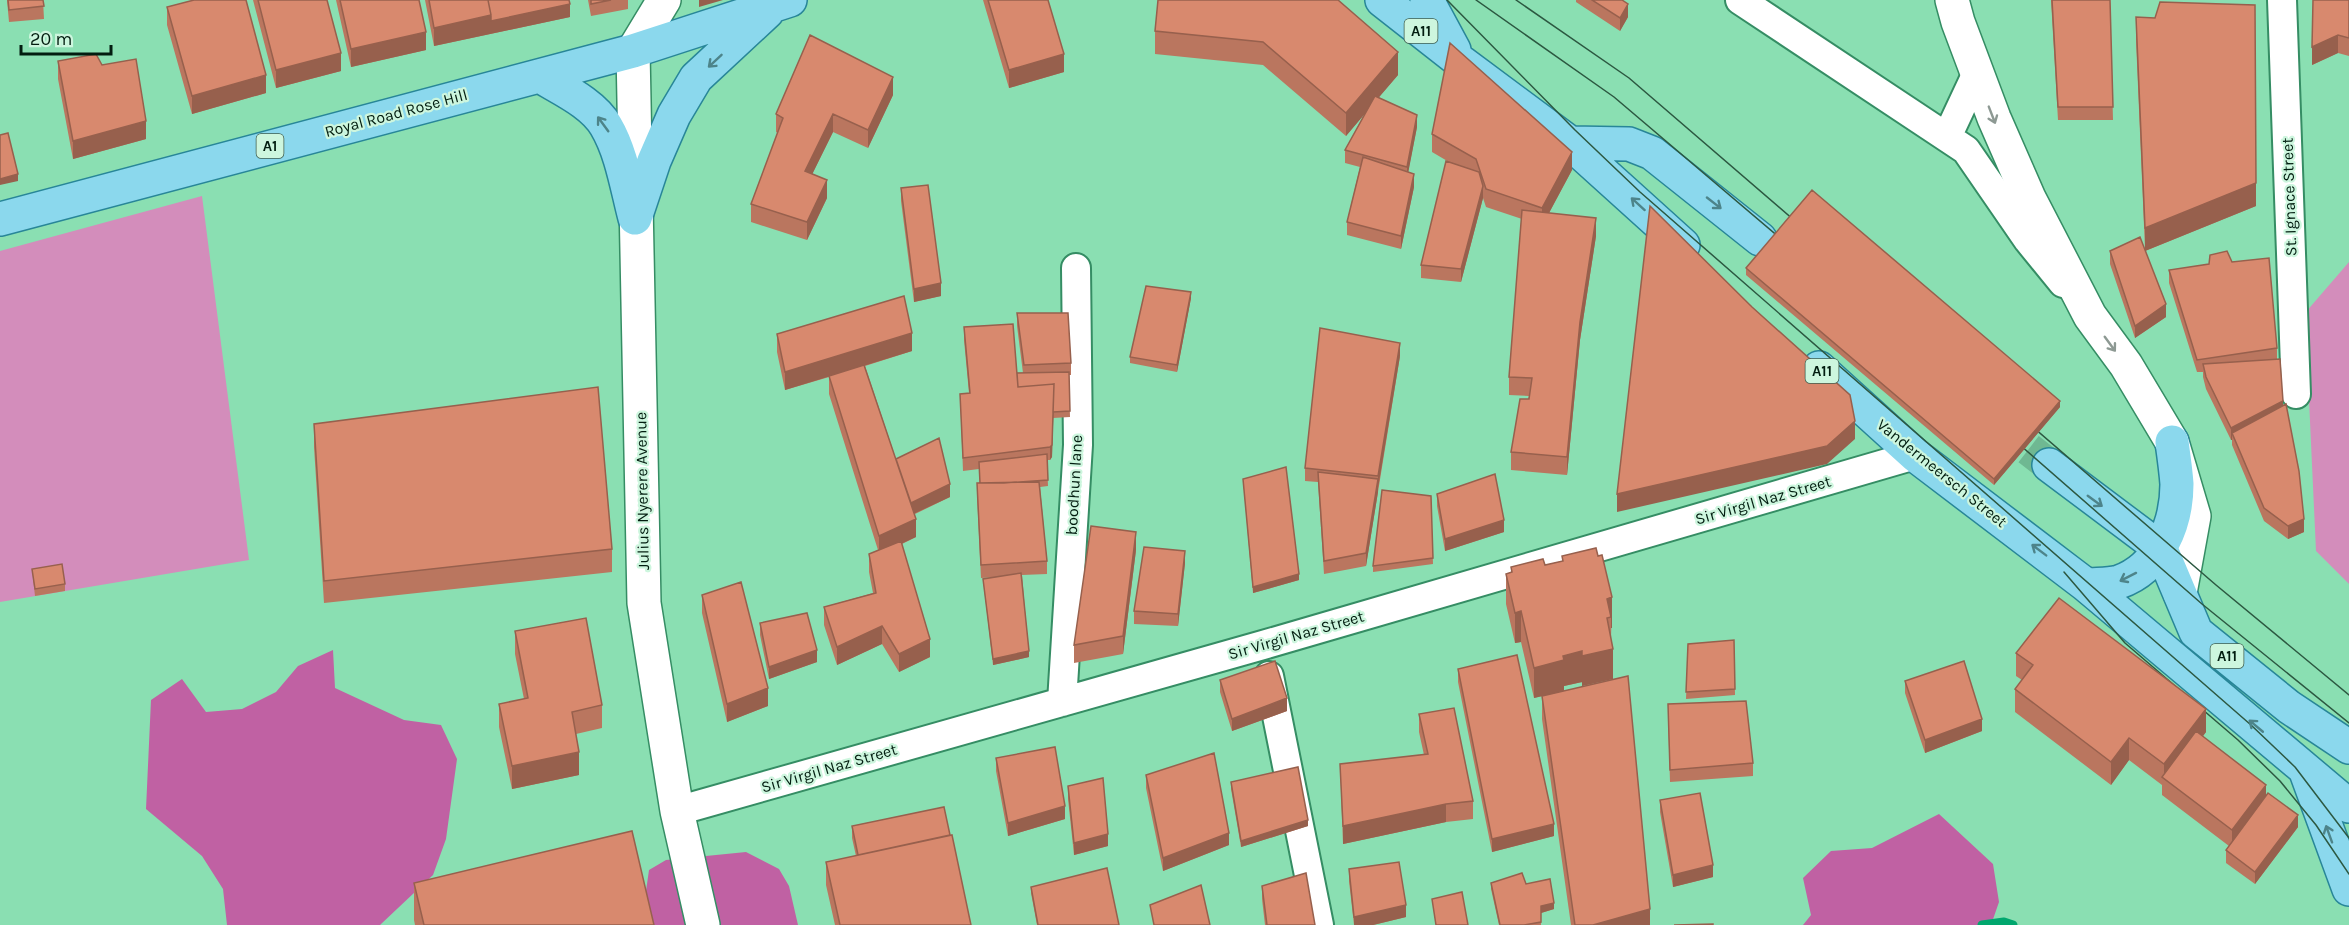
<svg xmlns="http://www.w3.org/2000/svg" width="2349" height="925" viewBox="0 0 2349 925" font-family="Karla,sans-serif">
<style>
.green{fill:#d38dbb}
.forest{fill:#c061a3}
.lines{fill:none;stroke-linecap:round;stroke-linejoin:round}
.stream{stroke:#01a76e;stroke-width:9}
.primary-tunnel{stroke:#6fb892;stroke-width:33;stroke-dasharray:33 16;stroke-linecap:butt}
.street-casing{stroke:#358d64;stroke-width:32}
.secondary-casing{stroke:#358d64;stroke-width:36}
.primary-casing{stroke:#288698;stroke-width:36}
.street{stroke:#fff;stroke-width:28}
.secondary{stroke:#fff;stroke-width:33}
.primary{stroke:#8bd8ed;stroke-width:33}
.tram{stroke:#2c5841;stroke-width:1.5}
.wall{fill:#ba765f}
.shaded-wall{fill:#97604d}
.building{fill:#d8896e;stroke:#97604d;stroke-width:1.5}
.oneway{stroke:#4d848a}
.oneway2{stroke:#8d9993}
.labels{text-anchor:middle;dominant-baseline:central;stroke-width:4.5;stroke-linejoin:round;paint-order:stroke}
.shield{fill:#cdf6de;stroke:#3f5e4e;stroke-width:1.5}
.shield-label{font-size:15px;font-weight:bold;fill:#021d10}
.street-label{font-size:16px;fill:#021d10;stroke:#cdf6de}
</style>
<rect width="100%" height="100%" fill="#8adfb2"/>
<path class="green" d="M202 196 249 560 0 602V251Z
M2349 262V584L2316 551 2305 313Z"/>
<path class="forest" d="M333 650 335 688 404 720 441 725 457 759 446 839 433 875 380 925H227L223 889 202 856 146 809 151 700 182 679 206 712 242 709 276 692 298 666Z
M1939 814 1993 864 1999 902 1991 925H1803L1811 915 1803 878 1831 851 1872 848Z
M746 852 779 869 789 886 798 925H653L645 898 649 870 666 860Z"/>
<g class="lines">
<path class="stream" d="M1982 925 2004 922 2013 925"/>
<path class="primary-tunnel" d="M1990 419 2049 465"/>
<g class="street-casing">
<path id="street" d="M1740 0 1966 150 2028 240 2063 283
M2282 0 2296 394
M1947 137 1977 73
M1269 676 1319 925
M1062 702 1078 445 1076 268
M677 811 1263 645 1915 455"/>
</g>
<g class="secondary-casing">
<path id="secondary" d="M664 0 633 51 644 603 677 811 703 925
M1952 0 1958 22 1994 118 2029 198 2090 316 2126 365 2172 442 2194 516 2180 593"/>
</g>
<g class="primary-casing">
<path id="primary" d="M1382 0 1461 62 1570 143 1683 245
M1427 0 1454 50
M540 76C561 89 593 103 606 126 622 153 627 188 635 218
M1570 143 1629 144 1652 153 1760 239
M635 218 654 161 674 115 696 78 767 12
M0 219 633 51 790 0
M1819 368 1915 455 2086 585 2349 806
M2049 465 2161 549 2196 632 2289 707 2349 747
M2086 585C2096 584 2109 585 2119 582 2159 568 2177 524 2177 484 2176 470 2174 456 2172 442
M2305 769 2349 889"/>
</g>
<use href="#street" class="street"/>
<use href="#secondary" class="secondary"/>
<use href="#primary" class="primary"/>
<path class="tram" d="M1447 0 1575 130 1640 192 2251 725 2295 767 2349 838
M1476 0 1614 97 1787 244
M1516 0 1629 78 1802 227
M2027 422 2216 585 2349 695
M2012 438 2202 604 2349 723
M2064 572 2125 643 2238 740 2280 781 2316 825 2349 874"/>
</g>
<path class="wall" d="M7 0H43L44 19 9 22Z
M253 0H327L341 71 276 88Z
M336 0H419L426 50 351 67Z
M425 0H569L570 17 434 46Z
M588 0H628V9L591 16Z
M983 0H1048L1064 72 1009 88Z
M1158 0 1398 75 1378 98 1417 127 1408 172 1414 187 1401 249 1347 235V222L1360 167 1345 163V150L1365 113 1346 136 1263 65 1155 54V31Z
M1576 0H1622L1628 17 1620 31 1576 2Z
M2051 0H2110L2113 120H2058Z
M2349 0V56L2338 53 2312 65Z
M167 7 266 93 192 114 167 25Z
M2136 17 2256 206 2145 251 2166 317 2135 338 2110 264V251L2145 249 2136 40Z
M58 61 102 65 146 139 73 159 58 79Z
M893 95 868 148 833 132 812 174 827 198 807 240 751 222V204L778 133 776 132V114Z
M1432 134 1572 170 1549 213 1596 236 1580 340 1567 475 1511 470V452L1529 396 1509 395V377L1522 219 1486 207 1483 198 1461 282 1421 278V265L1449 162 1432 152Z
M901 188 941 296 914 302 901 201Z
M2232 262 2277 348V360L2283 405 2304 532 2288 539 2264 521 2232 445V440H2231L2206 389 2203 377V372H2197L2169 283V270Z
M1746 268 2060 407 1994 485 1746 275Z
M1191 298 1177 372 1130 363V357Z
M1017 313 1071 363V375H1069L1070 417 1053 418 1052 457 1050 460H1047L1048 486 1040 487 1047 561V574L1022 575 1029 657 993 665 983 579 999 577 981 578 977 495V483H980L979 469 963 471 960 394 969 393 964 340V327L1017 373H1023L1017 326Z
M777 334 912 351 865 366 896 459 950 497 915 514 916 537 902 544 930 657 899 672 882 644 837 665 824 625V607L873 593 869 572V554L878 550 829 394V377L785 390 777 352Z
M1400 356 1366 566 1324 574 1318 482 1305 481V468Z
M314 424 612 549V572L324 603 314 447Z
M1243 479 1299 580 1253 593Z
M1437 494 1504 532 1445 551 1437 506Z
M1431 496 1433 564 1373 572V566Z
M1136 550 1123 654 1074 663V645Z
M1562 556H1598L1612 597 1611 639 1613 679 1582 686V682L1564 686V691L1650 925H1571L1542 719V696L1534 698 1521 642 1515 643 1506 604V574L1511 572V567L1545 565 1562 561Z
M1185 563 1178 626 1134 624V611Z
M32 569 65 584V591L35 596Z
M702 595 768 706 727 722 702 613Z
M760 623 817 662 769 679 760 635Z
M515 631 602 705V728L576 734 579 775 512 789 499 727V704L524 699 515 654Z
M1734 640 1735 695 1686 699 1688 644Z
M2016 653 2206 732 2203 736 2266 795 2298 827 2255 884 2226 863V850L2229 846 2162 795V785L2129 760 2111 785 2015 712V689L2022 680 2016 676Z
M1458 669 1554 836 1492 852 1458 682Z
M1220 680 1287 711 1232 731 1220 692Z
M1905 681 1982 731 1925 753 1905 693Z
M1419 714 1473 801V819L1446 822 1343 844 1340 764 1424 755 1419 732Z
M1668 716 1753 763V776L1670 782Z
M996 758 1065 819 1008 836 996 771Z
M1146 775 1229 845 1163 871 1146 788Z
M1231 782 1308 826 1241 847 1231 789Z
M1068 786 1108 846 1074 855 1068 799Z
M1660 800 1713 877 1673 887 1660 812Z
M852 826 950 835 971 925H835L826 885V862L856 856 852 838Z
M1349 869 1406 917 1373 925H1354L1349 881Z
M414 883 654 925H415L414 920Z
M1491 883 1526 884 1554 909 1541 913V925H1499L1491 889Z
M1262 886 1315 925H1265L1262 899Z
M1031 887 1119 925H1037L1031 893Z"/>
<path class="shaded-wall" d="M699 0H723L699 7Z
M570 4V17L434 46V28L491 15Z
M1628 4V17L1620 31V18Z
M426 32V50L351 67V49Z
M2338 35V53L2312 65V47Z
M1398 52V75L1346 136V113Z
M341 53V71L276 88V70Z
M1064 54V72L1009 88V70Z
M266 75V93L192 114V96Z
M893 77V95L868 148V130Z
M833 114V132L805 189V171Z
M1417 115V127L1407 179V167Z
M146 121V139L73 159V141Z
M1572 152V170L1542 226V208Z
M18 174V181L0 185V179Z
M1414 174V187L1401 249V236Z
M827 180V198L807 240V222Z
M2256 183V206L2145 251V228Z
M1483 186V198L1461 282V269Z
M1596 218V236L1580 340 1567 475V457L1580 322Z
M941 283V296L914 302V289Z
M1191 292V298L1177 372V365Z
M2166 304V317L2135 338V326Z
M912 333V351L785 390V372Z
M1400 343V356L1378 488V476Z
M1054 396 1052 457 1050 460V447Z
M2060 401V407L1994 485V479Z
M2283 401V413L2232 433V440H2231V428Z
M1855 421V439L1827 464 1617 512V494Z
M1378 479V492L1366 566V553Z
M950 484V497L909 516V504Z
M916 519V537L879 554V536Z
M2304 519V532L2288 539V526Z
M1504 520V532L1445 551V539Z
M1136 532V550L1123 654V636Z
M1185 551V563L1178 626V614Z
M1299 574V580L1253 593V587Z
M1612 597V628H1611V617L1607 599Z
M1521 611V642L1515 643V613Z
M882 626V644L837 665V647Z
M930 639V657L899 672V654Z
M1613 649V679L1582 686V656Z
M817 650V662L769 679V667Z
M1029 651V657L993 665V659Z
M1582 651V682L1564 686V691L1534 698V668L1563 656Z
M768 688V706L727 722V704Z
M1287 698V711L1232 731V719Z
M2206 709V732L2168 782 2164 779V764Z
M1982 719V731L1925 753V740Z
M2129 738V760L2111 785V762Z
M579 752V775L512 789V766Z
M2266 785V803L2232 848V830Z
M1446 804V822L1343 844V826Z
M1065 806V819L1008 836V823Z
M2298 815V827L2255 884V872Z
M1308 820V826L1241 847V841Z
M1554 824V836L1492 852V839Z
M1229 833V845L1163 871V858Z
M1108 834V846L1074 855V843Z
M1713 865V877L1673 887V875Z
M1554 903V909L1541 913V925V906Z
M1406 905V917L1373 925H1354V917Z
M1650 909V925H1593Z"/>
<path class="building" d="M8 0H43L44 6 9 10Z
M194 0H246L266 75 192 96 167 7Z
M258 0H327L341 53 276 70Z
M340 0H419L426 32 351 49Z
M429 0H488L491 15 434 28Z
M488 0H569L570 4 491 21V15Z
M591 0H611L591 4Z
M988 0H1048L1064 54 1009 70Z
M1158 0H1338L1398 52 1346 113 1263 42 1155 31Z
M1592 0H1622L1628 4 1620 18Z
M2052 0H2110L2113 107H2058Z
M2313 0H2349V38L2338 35 2312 47Z
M2160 2 2255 5 2256 183 2145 228 2136 17 2155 18Z
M810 35 893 77 868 130 833 114 805 171 827 180 807 222 751 204 783 118 776 114Z
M1450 43 1572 152 1542 208 1486 189 1476 159 1432 134Z
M96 54 102 65 136 59 146 121 73 141 58 61Z
M1375 96 1417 115 1407 167 1345 150Z
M8 133 18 174 0 179V135Z
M1363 157 1414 174 1401 236 1347 222Z
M1446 161 1479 172 1483 186 1461 269 1421 265Z
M928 185 941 283 914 289 901 188Z
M1812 190 2060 401 1994 479 1746 268Z
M1650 206 1752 307 1850 395 1855 421 1827 446 1617 494Z
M1522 210 1596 218 1580 322 1567 457 1511 452 1520 399H1529L1532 378 1509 377Z
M2140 237 2166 304 2135 326 2110 251Z
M2227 251 2232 262 2269 258 2277 348 2197 360 2169 270 2209 264 2210 255Z
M1146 286 1191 292 1177 365 1130 357Z
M904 296 912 333 785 372 777 334Z
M1017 313H1068L1071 363 1024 365Z
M1013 324 1018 387 1054 384 1052 445 1050 447 963 458 960 394 970 393 964 327Z
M1320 328 1400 343 1378 476 1305 468Z
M2280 359 2283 401 2231 428 2206 377 2203 364Z
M864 365 916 519 879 536 829 376Z
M1069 372 1070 411 1053 412 1054 384 1018 387 1017 373Z
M598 387 612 549 324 581 314 424Z
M2286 404 2299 471 2304 519 2288 526 2264 508 2232 433Z
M939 438 950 484 911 503 896 459Z
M1047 454 1048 480 1004 483H980L979 462Z
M1286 467 1299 574 1253 587 1243 479Z
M1318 472 1378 479 1366 553 1324 561Z
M1495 474 1504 520 1445 539 1437 494Z
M1039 482 1047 561 981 565 977 483Z
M1382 490 1431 496 1433 558 1373 566Z
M1091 526 1136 532 1123 636 1074 645Z
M901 541 930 639 899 654 882 626 837 647 824 607 876 593 869 554Z
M1144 547 1185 551 1178 614 1134 611Z
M1596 548 1598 556 1602 555 1612 597 1607 599 1611 617 1607 618 1613 649 1582 656V651L1563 656 1564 660 1534 668 1521 611 1515 613 1506 574 1512 572 1511 567 1543 559 1545 565 1563 561 1562 556Z
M62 564 65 584 35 589 32 569Z
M1021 573 1029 651 993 659 983 579Z
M741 582 768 688 727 704 702 595Z
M2059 598 2206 709 2164 764 2129 738 2111 762 2015 689 2033 665 2016 653Z
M807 613 817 650 769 667 760 623Z
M586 618 602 705 572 712 579 752 512 766 499 704 528 698 515 631Z
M1734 640 1735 689 1686 692 1688 644Z
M1517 655 1554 824 1492 839 1458 669Z
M1275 661 1287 698 1232 719 1220 680Z
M1964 661 1982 719 1925 740 1905 681Z
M1628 676 1650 909 1593 925H1575L1542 696Z
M1746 701 1753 763 1670 770 1668 704Z
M1454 708 1473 801 1446 804 1343 826 1340 764 1428 754 1419 714Z
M2196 731 2266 785 2232 830 2162 777Z
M1055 747 1065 806 1008 823 996 758Z
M1214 753 1229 833 1163 858 1146 775Z
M1298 767 1308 820 1241 841 1231 782Z
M1103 778 1108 834 1074 843 1068 786Z
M1700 793 1713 865 1673 875 1660 800Z
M2268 793 2298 815 2255 872 2226 850Z
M944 807 950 835 858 855 852 826Z
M632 831 654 925H424L414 883Z
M952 835 971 925H840L826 862Z
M1399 862 1406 905 1354 917 1349 869Z
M1107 868 1119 925H1038L1031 887Z
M1306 873 1315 925H1267L1262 886Z
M1522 873 1526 884 1550 879 1554 903 1541 906V922L1524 925H1500L1491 883Z
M1201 885 1210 925H1154L1150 905Z
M1462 892 1468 925H1436L1432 899Z
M1713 924V925H1674Z"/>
<defs><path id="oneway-shaft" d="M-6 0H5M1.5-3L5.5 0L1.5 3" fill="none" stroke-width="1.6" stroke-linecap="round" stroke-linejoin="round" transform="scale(1.5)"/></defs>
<g class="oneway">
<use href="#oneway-shaft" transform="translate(715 61) rotate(137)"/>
<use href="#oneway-shaft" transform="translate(603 124) rotate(-126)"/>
<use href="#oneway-shaft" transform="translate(1714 203) rotate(38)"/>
<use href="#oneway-shaft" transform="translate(1638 204) rotate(-138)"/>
<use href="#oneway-shaft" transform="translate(2095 501) rotate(36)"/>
<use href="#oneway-shaft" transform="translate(2039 550) rotate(-143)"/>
<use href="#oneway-shaft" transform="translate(2128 577) rotate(153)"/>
<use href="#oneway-shaft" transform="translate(2256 726) rotate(-140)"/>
<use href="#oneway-shaft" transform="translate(2329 834) rotate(-110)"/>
</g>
<g class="oneway2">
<use href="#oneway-shaft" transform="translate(1992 115) rotate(69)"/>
<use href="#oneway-shaft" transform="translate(2110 344) rotate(54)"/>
</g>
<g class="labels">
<g class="shield">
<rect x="1404.5" y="19" width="33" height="24" rx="4.5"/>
<rect x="256.5" y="134" width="27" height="24" rx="4.5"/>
<rect x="1805.5" y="359" width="33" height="24" rx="4.5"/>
<rect x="2210.5" y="644" width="33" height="24" rx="4.5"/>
</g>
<g class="shield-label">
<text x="1421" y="31">A11</text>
<text x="270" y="146">A1</text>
<text x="1822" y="371">A11</text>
<text x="2227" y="656">A11</text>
</g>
<g class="street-label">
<text transform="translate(396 113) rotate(-15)">Royal Road Rose Hill</text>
<text transform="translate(2289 197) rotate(-92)">St. Ignace Street</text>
<text transform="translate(1942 473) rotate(39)">Vandermeersch Street</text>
<text transform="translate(1074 485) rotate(-87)">boodhun lane</text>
<text transform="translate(642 491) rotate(-91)">Julius Nyerere Avenue</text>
<text transform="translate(1763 500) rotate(-16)">Sir Virgil Naz Street</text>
<text transform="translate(1296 635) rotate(-16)">Sir Virgil Naz Street</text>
<text transform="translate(829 768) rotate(-16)">Sir Virgil Naz Street</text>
</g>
</g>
<path d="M21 45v9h90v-9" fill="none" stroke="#021d10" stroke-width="3"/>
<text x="30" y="45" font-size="18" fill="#021d10" stroke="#cdf6de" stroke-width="4.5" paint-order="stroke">20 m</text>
</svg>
